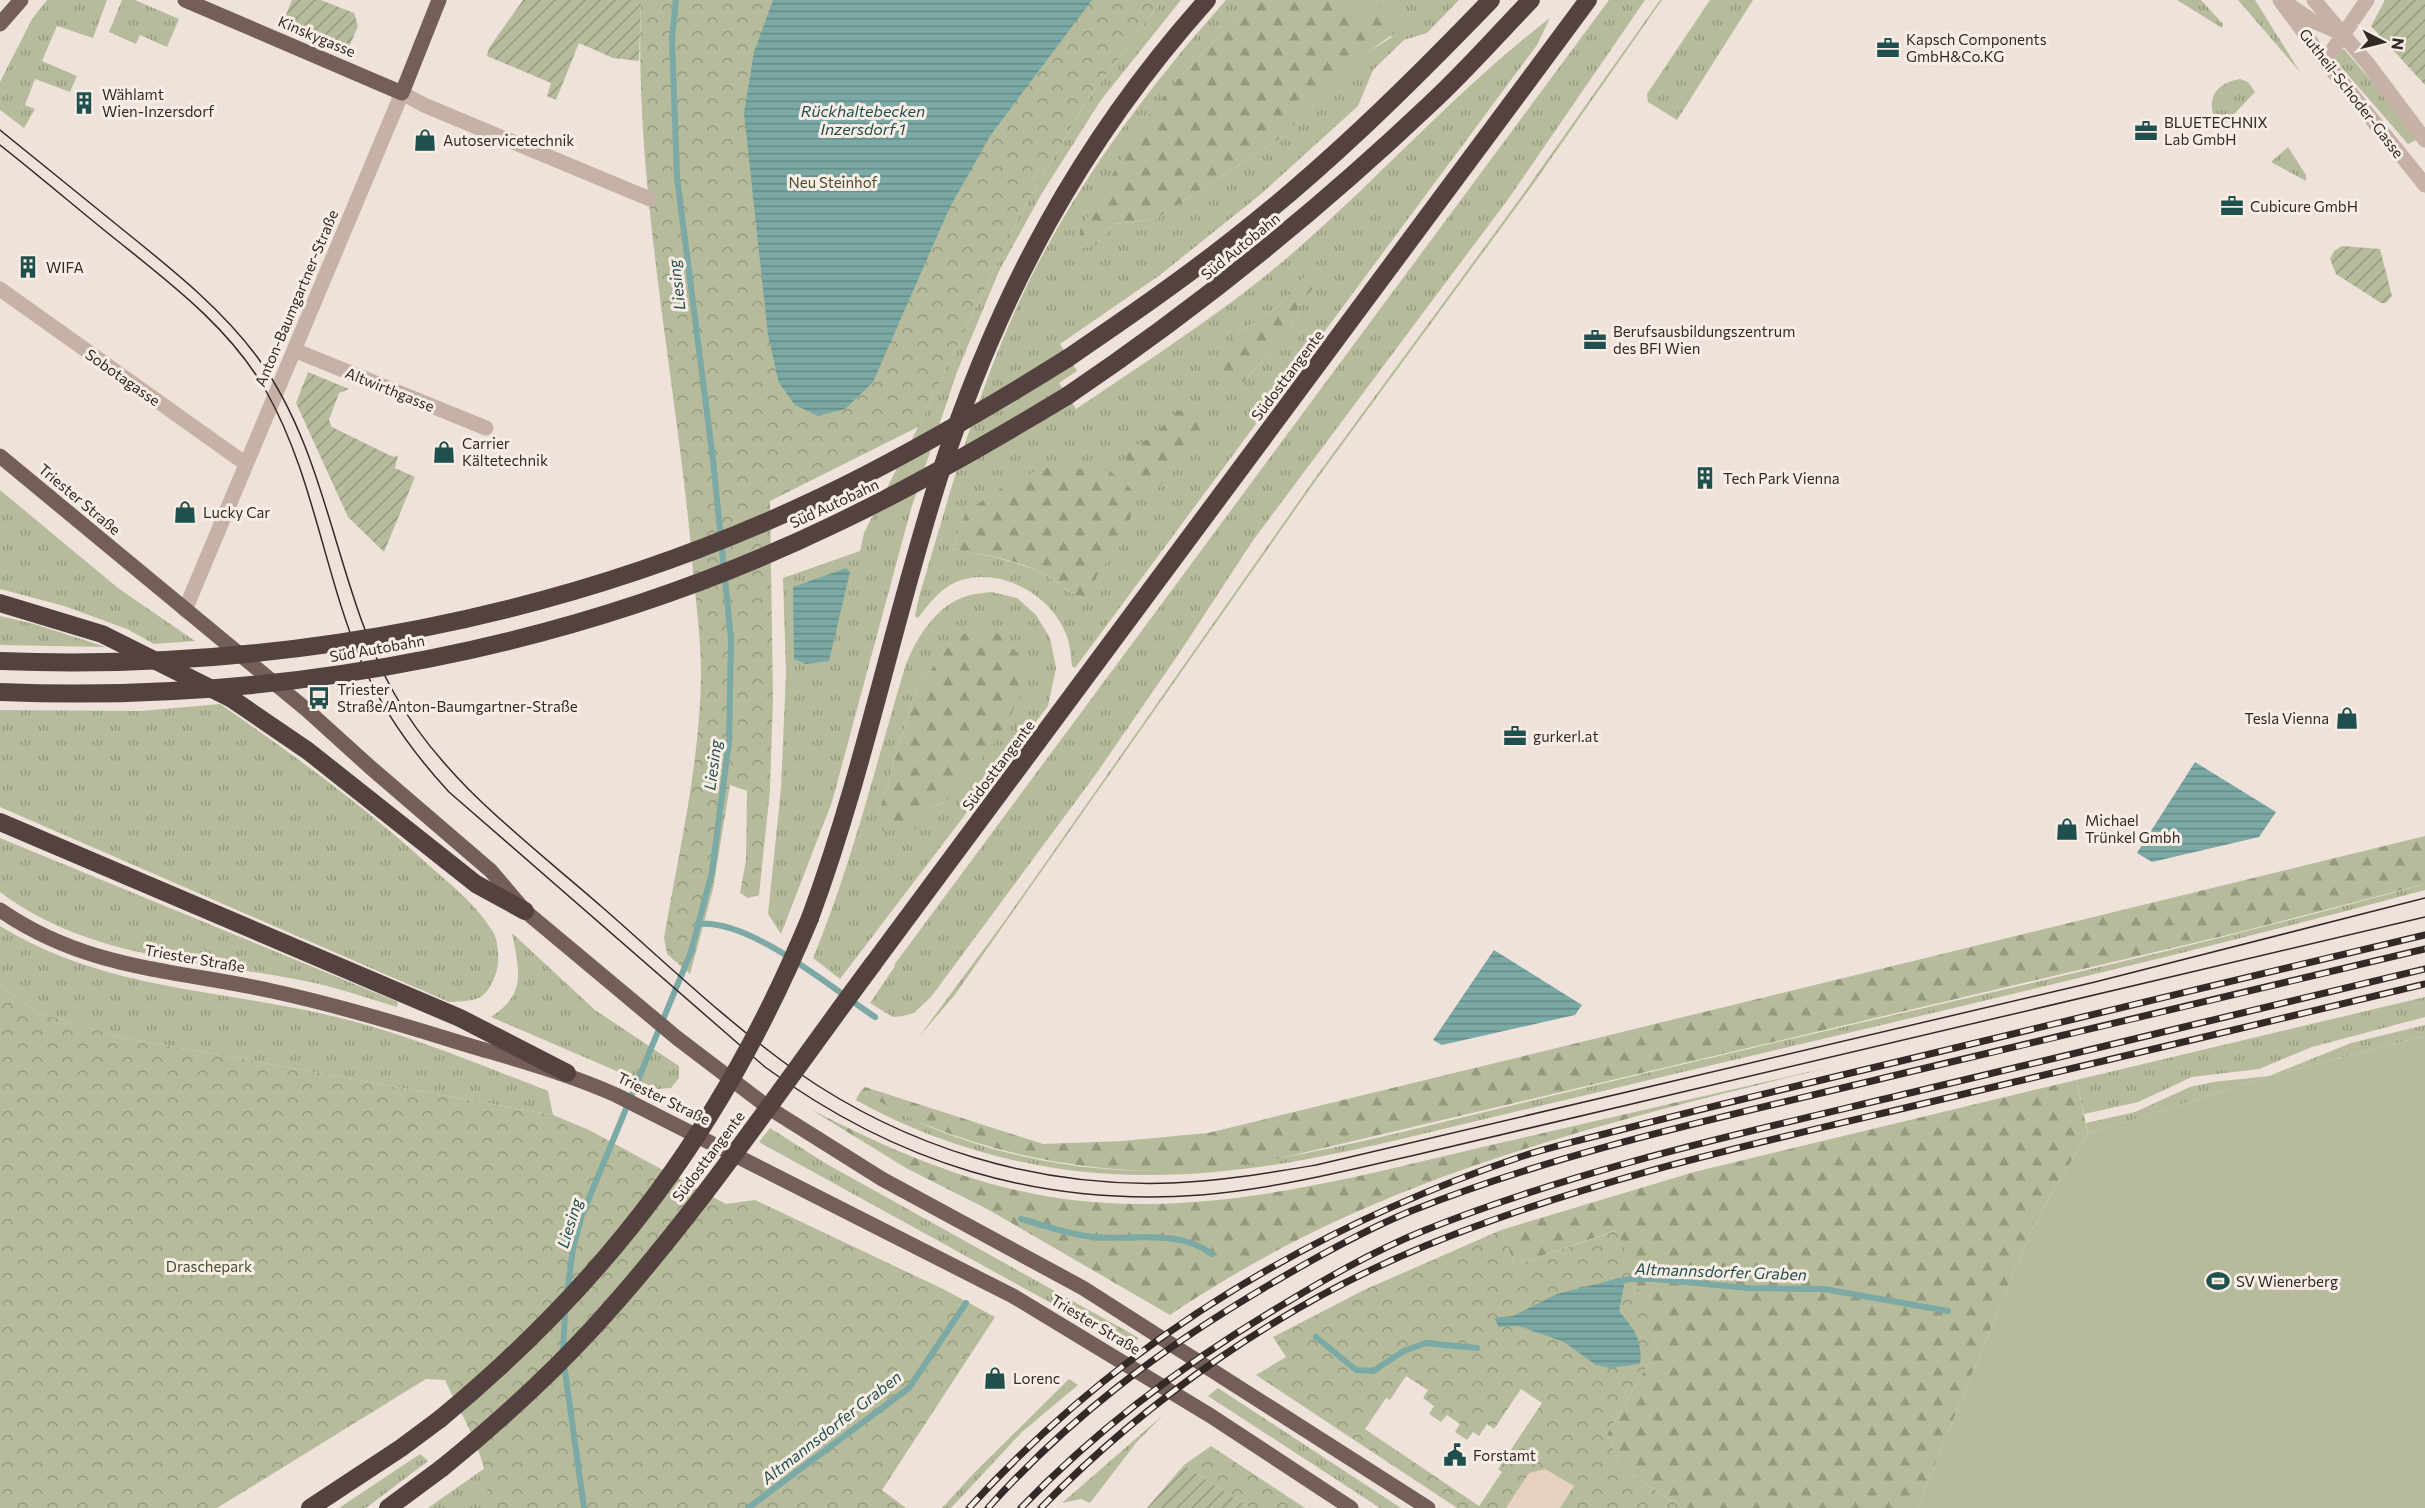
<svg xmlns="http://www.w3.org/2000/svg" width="2425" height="1508" viewBox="0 0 2425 1508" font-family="Commissioner,sans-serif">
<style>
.grass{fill:url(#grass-tufts);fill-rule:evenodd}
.forest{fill:url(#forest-firs)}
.park{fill:url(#park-crowns);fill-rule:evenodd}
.garden{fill:url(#garden-furrows)}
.pitch{fill:#b6bc9b}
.plaza{fill:#e6d1c2}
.water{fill:url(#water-rules)}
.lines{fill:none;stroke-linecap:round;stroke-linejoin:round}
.stream{stroke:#7ba9a5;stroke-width:6}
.minor{stroke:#c6b1a7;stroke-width:15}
.major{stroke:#735e59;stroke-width:15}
.highway{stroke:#53423f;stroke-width:18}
.tram{stroke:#332927;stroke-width:1.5}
.rail-casing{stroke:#332927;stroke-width:7}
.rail{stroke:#f7ede5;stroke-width:4.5;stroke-dasharray:14;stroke-linecap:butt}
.highway-bridge{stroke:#53423f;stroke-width:18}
.labels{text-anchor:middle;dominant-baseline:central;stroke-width:6;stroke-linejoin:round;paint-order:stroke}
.street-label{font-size:15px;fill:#332927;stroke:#f7ede5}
.poi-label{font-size:15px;fill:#332927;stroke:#f7ede5;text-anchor:start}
.park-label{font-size:15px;fill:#474f2d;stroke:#f7ede5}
.water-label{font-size:16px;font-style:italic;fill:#20504d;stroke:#f7ede5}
</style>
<defs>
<pattern id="grass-tufts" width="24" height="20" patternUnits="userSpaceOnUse" patternTransform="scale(1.5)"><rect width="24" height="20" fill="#b6bc9b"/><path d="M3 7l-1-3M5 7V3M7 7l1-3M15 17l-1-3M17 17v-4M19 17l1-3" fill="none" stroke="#95997e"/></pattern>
<pattern id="forest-firs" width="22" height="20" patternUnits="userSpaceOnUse" patternTransform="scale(1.5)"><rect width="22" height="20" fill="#b6bc9b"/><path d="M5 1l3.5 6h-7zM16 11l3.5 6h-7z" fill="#95997e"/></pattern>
<pattern id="park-crowns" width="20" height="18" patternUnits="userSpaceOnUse" patternTransform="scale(1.5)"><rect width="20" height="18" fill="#b6bc9b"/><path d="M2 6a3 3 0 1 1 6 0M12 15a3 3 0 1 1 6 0" fill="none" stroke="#95997e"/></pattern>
<pattern id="garden-furrows" width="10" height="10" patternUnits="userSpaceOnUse" patternTransform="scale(1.5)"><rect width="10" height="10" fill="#b6bc9b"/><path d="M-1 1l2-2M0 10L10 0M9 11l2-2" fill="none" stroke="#95997e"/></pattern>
<pattern id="water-rules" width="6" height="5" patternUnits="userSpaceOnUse" patternTransform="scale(1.5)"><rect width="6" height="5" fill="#7ba9a5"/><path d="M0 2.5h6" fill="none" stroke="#658a86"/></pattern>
</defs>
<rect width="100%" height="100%" fill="#efe2da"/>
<path class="grass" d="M47 0H107L93 38 57 26 42 61 77 76 70 92 35 79 25 105 35 109 24 128 0 110V82L32 19Z
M122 0H135L179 19 167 47 140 35 136 44 109 32Z
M1162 0H1181L1101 100 1042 193 999 271 957 372 911 509 832 802 781 934 768 914 781 788 786 673 783 578 860 551 864 533 918 427 1024 207 1088 99Z
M1226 0H1253L1182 75 1096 245 1114 224 1156 219 1279 139 1371 50 1392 37 1337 0H1459L1427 33 1404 40 1373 70 1358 106 1261 194 1160 275 1060 344 1077 371 1059 383 1076 409C1147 361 1221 314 1287 258 1377 181 1456 90 1550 18L1537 45 1075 668 1072 666C1071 656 1070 644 1066 634 1050 593 996 564 954 583 939 590 928 605 918 618L915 616 919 597C947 504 972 409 1011 320 1063 201 1140 97 1226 0ZM1314 267 1325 273 1298 306 1297 316 1290 330 1242 383 1234 376 1237 334 1279 306ZM1016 478 1122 544 1099 569 1087 599C1069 595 1062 585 1047 576 1020 561 983 554 952 549L966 513Z
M1609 0H1645L1509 198 1254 539 1180 652 1096 774 931 997 914 1013 903 1016 893 1017 870 1003 895 966 894 965Z
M1660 0H1662L1534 183 1319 476 954 996 918 1038 1006 919 1315 478 1518 201Z
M1710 0H1753L1677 120 1648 102 1647 94Z
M2177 0H2201L2223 24 2222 28Z
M2238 0H2255L2300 72Z
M2344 49 2420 138 2408 144 2335 60 2341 50Z
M2240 79 2248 82 2255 92 2220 129C2205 106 2210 84 2240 79Z
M2288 147 2306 175V181L2271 162Z
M0 490 118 588 195 641 154 644 127 629 64 606 0 589Z
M991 592 1017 598 1036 615 1050 638 1056 668 1048 706 840 979 813 958C852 864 876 764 905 667 915 640 935 607 964 597 972 594 983 593 991 592ZM957 635 946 801 927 810 878 815 916 689Z
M0 616 34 624 106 647 0 645Z
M220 704C294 755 367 808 433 869 455 888 478 907 493 932 499 942 500 965 495 976 484 1003 475 1000 449 1002L0 807V710L141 711Z
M0 838 398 1002 397 1007C365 997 332 986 300 980 196 960 88 958 0 892Z
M2425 884V890C2166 960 1905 1019 1645 1081 1573 1098 1502 1115 1431 1132 1339 1154 1247 1175 1151 1175 1049 1176 945 1150 856 1100L860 1092C883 1102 903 1115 925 1125 986 1151 1056 1167 1122 1170 1218 1174 1309 1154 1402 1132 1481 1113 1559 1094 1638 1075 1900 1012 2165 956 2425 884Z
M0 926C99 987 209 989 319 1013 398 1030 473 1062 548 1091L553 1115 125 1038 38 1013 0 986Z
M512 933 595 1010 679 1066V1078L671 1088 658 1089 491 1017C527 994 519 970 512 933Z
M2425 997V1017L2312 1047 2259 1069 2192 1077 2138 1102 2084 1114 2076 1080Z
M2425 1025V1036L2269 1076 2088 1134 2086 1123 2135 1112 2190 1087 2213 1082 2269 1076 2351 1043Z
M770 1128 825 1163 1139 1338 1129 1346 759 1142Z
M1069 1379 1078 1385 1022 1432 951 1508H942L975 1472Z
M1218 1388 1401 1508H1380L1208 1396Z
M1163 1415 1136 1443 1090 1503 1081 1499 1062 1503Z
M420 1454 428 1461 366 1508H339Z
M485 1468 489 1494 486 1508H428Z"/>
<path class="forest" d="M1253 0H1337L1360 15 1372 4 1399 14 1400 29 1371 50 1279 139 1156 219 1114 224 1096 245 1080 249V230L1143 122 1182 75Z
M1314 266 1326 273 1298 306 1297 316 1290 330 1242 383 1234 376 1222 379 1210 367 1237 334 1279 306Z
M1197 406 1201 429 1156 492C1138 483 1130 470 1123 452L1152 437 1176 412Z
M1050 467 1110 471 1138 495 1122 544 1100 569 1087 599C1069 595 1062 585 1047 576 1020 560 983 554 952 549L966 512 1016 478Z
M993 629 1022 657 1025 687 1000 736 946 801 927 810 921 828 883 831 878 815 916 689 957 635Z
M2425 836V884L2236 933 1277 1159C1250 1163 1223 1169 1195 1170 1103 1175 1012 1159 926 1125 903 1116 883 1102 860 1092L865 1087 1043 1144 1122 1141 1208 1133Z
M1835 1066C1597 1125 1376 1175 1170 1315L989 1210 906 1168 810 1109C892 1151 972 1186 1064 1199 1203 1218 1343 1180 1478 1148 1597 1121 1716 1093 1835 1066Z
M2076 1080 2088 1134 2035 1221 1917 1508H1683L1620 1467 1607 1434 1658 1347 1617 1230 1515 1265 1501 1230 1694 1172Z"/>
<path class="park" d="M641 0H1162L1088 99 1024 207 918 427 770 501 773 698 770 790 759 895 748 898 740 893 746 860 747 791 730 785 713 889 690 974 667 954 664 938C679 851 700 763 701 675 701 633 694 589 691 547 674 366 634 183 641 0Z
M0 986 38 1013 125 1038 553 1115 589 1130 726 1204 755 1200 943 1289 995 1317 882 1490 906 1508H486C495 1467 462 1417 445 1380L426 1379 217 1508H0Z
M1501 1230 1515 1265 1618 1230 1658 1347 1607 1434 1620 1467 1683 1508H1457L1256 1375 1286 1357 1273 1337 1364 1290ZM1406 1376 1428 1390 1423 1398 1434 1406 1429 1414 1441 1422 1447 1415 1460 1424 1455 1432 1467 1440 1473 1432 1479 1436 1487 1424 1494 1429 1521 1389 1542 1403 1498 1469 1502 1472 1479 1506 1365 1429 1386 1398 1390 1400Z
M1211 1446 1305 1508H1250L1184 1465Z"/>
<path class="garden" d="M292 0H321L354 13 358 26 349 47 284 20Z
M523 0H641L639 61 613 58 579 43 556 100 547 96 551 83 487 56 489 48Z
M2385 0H2425V85L2371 26Z
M2342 246 2380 249 2392 296 2386 303H2381L2336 274 2330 259 2334 251Z
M308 372 349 389 339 393 329 420 332 427 387 454 394 457 398 455 395 468 415 477 384 552 348 517 296 403Z
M1184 1465 1250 1508H1147Z"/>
<path class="pitch" d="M2425 1036V1508H1917L2035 1221 2088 1134 2269 1076Z"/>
<path class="plaza" d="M1545 1469 1574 1486 1560 1508H1506L1529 1473Z"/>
<path class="water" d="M773 0H1092L990 136 949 209 873 382 845 409 818 416 795 405 779 383 768 335 744 113 754 52Z
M846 568 850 572 829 661 806 664 794 659 793 587Z
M2195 762 2276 812 2259 837 2152 862 2137 853Z
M1494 950 1582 1005 1575 1015 1442 1045 1433 1040Z
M1620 1278 1624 1286 1619 1311C1633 1328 1643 1340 1640 1364L1610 1368 1596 1365 1564 1342 1519 1326 1499 1327 1494 1318 1513 1316 1557 1294Z"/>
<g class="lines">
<path class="stream" d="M699 924C751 919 831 988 875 1017
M1021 1219C1044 1225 1070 1235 1094 1237 1134 1241 1177 1228 1212 1254
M564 1237 573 1248
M1616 1283 1629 1279H1655L1747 1288 1824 1289 1948 1311
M567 1294 573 1248 582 1215 691 952 712 872 729 742 731 639 713 460 677 177 672 38 676 0
M1316 1337 1356 1370 1373 1371 1404 1351 1426 1343 1477 1348
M563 1354 565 1311
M564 1364 584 1508
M748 1508 909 1388 966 1303"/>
<path class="minor" d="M2280 0 2325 61 2425 185
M2314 0 2368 64 2425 140
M2289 5 2311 20 2339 32
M2325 61 2367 0
M0 289 246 464
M294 350 486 428
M185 610 402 93 424 105 650 199"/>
<path class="major" d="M185 0 402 93 439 0
M0 24 21 0
M0 456 307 710 370 767 491 871 525 911 677 1038 769 1108 882 1179 1083 1288 1428 1508
M0 910C87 970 173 969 272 991 332 1004 390 1021 448 1039 506 1057 560 1070 616 1095L1013 1296 1211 1416 1351 1508"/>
<path class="highway" d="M1068 358C1122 321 1176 284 1227 244 1322 171 1408 86 1491 0
M1067 396C1197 308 1315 213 1429 105 1465 72 1497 35 1531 0
M0 603 102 634 232 699 308 751 476 884 525 911
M0 822 460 1018 567 1073
M810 918C864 772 893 621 940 474 999 294 1080 142 1207 0
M873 964 1588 0
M310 1508 401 1448 440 1419
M388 1508 442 1468"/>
<path class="tram" d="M0 130C42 164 85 199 127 233 174 271 222 309 258 358 330 457 335 588 394 693 443 781 528 842 602 907 665 962 727 1022 796 1071 906 1148 1038 1188 1172 1183 1221 1181 1268 1173 1316 1165L2095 982 2425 898
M0 145C37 174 73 205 109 234 166 280 229 326 266 391 313 474 324 573 361 661 382 710 413 753 449 792L765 1067C896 1163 1038 1207 1201 1195 1272 1189 1342 1172 1411 1156L2425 917"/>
<g class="rail-casing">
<path id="rail" d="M969 1508C1121 1341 1310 1228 1523 1156 1554 1146 1585 1139 1616 1131 1704 1108 1792 1087 1880 1066 2062 1022 2243 978 2425 935
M988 1508C1070 1417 1159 1350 1264 1288 1311 1260 1360 1232 1411 1211 1564 1150 1728 1116 1888 1077 2067 1035 2246 992 2425 949
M1021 1508C1096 1430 1181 1366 1274 1310 1322 1281 1371 1252 1423 1231 1582 1167 1752 1131 1918 1091 2087 1051 2256 1009 2425 969
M1041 1508C1147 1399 1285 1303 1425 1246 1586 1180 1757 1143 1926 1103 2092 1064 2259 1024 2425 984"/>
</g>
<use href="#rail" class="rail"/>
<path class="highway-bridge" d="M0 661C281 672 567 618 821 497 907 456 988 408 1068 358
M0 692C284 704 578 648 835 524 915 486 991 442 1067 396
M440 1419C612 1277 725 1123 810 918
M442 1468C495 1425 546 1379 592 1329 696 1216 782 1086 873 964"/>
</g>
<defs>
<g id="office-bare" transform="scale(1.8)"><path d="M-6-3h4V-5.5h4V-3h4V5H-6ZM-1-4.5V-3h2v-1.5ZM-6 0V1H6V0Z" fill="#20504d" stroke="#f7ede5" stroke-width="2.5" paint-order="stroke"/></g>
<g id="building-bare" transform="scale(1.8)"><path d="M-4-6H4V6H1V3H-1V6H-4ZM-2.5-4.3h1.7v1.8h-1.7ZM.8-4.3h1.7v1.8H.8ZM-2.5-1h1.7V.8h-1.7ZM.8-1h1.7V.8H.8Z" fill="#20504d" stroke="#f7ede5" stroke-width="2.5" paint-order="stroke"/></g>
<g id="shop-bare" transform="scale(1.8)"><path d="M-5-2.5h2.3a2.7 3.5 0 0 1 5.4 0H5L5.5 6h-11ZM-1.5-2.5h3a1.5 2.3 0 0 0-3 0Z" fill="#20504d" stroke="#f7ede5" stroke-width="2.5" paint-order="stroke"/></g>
<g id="bus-bare" transform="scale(1.8)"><path d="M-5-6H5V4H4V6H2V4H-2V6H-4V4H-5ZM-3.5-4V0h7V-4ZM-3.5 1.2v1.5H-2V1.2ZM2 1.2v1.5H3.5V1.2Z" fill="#20504d" stroke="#f7ede5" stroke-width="2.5" paint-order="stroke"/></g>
<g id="stadium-bare" transform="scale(1.8)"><path d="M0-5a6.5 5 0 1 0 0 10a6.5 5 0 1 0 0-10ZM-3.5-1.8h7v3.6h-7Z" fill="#20504d" stroke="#f7ede5" stroke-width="2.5" paint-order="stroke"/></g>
<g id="civic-bare" transform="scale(1.8)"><path d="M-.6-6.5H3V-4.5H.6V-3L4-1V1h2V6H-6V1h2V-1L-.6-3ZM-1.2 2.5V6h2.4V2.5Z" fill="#20504d" stroke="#f7ede5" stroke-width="2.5" paint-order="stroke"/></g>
</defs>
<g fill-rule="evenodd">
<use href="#office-bare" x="1888" y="48"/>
<use href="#building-bare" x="84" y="103"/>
<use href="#office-bare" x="2146" y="131"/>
<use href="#shop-bare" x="425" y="140"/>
<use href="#office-bare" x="2232" y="206"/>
<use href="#building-bare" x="28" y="267"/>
<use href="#office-bare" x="1595" y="340"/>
<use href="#shop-bare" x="444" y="452"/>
<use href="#building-bare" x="1705" y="478"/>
<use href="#shop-bare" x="185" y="512"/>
<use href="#bus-bare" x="319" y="698"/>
<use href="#shop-bare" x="2347" y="718"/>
<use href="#office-bare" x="1515" y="736"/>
<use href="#shop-bare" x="2067" y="829"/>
<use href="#stadium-bare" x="2218" y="1281"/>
<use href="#shop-bare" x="995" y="1378"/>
<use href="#civic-bare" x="1455" y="1455"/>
</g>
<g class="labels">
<g class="street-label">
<text transform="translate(317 36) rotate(23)">Kinskygasse</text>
<text transform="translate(2352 93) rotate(52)">Gutheil-Schoder-Gasse</text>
<text transform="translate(1240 246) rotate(-39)">Süd Autobahn</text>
<text transform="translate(296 298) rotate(-67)">Anton-Baumgartner-Straße</text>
<text transform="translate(1287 375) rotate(-53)">Südosttangente</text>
<text transform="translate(123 377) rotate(35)">Sobotagasse</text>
<text transform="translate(390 389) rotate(22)">Altwirthgasse</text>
<text transform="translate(80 499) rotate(40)">Triester Straße</text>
<text transform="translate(834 503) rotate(-25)">Süd Autobahn</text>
<text transform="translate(377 648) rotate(-10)">Süd Autobahn</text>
<text transform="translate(998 765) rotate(-53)">Südosttangente</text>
<text transform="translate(195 958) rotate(10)">Triester Straße</text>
<text transform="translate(664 1098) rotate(26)">Triester Straße</text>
<text transform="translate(708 1156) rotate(-53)">Südosttangente</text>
<text transform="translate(1096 1324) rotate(31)">Triester Straße</text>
</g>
<g class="poi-label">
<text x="1906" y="39">Kapsch Components<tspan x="1906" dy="17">GmbH&amp;Co.KG</tspan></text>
<text x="102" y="94">Wählamt<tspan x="102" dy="17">Wien-Inzersdorf</tspan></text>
<text x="2164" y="122">BLUETECHNIX<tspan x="2164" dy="17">Lab GmbH</tspan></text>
<text x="443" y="140">Autoservicetechnik</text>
<text x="2250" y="206">Cubicure GmbH</text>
<text x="46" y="267">WIFA</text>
<text x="1613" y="331">Berufsausbildungszentrum<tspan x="1613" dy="17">des BFI Wien</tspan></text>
<text x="462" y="443">Carrier<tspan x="462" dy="17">Kältetechnik</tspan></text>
<text x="1723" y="478">Tech Park Vienna</text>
<text x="203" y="512">Lucky Car</text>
<text x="337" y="689">Triester<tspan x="337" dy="17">Straße/Anton-Baumgartner-Straße</tspan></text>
<text x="2329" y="718" text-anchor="end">Tesla Vienna</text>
<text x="1533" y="736">gurkerl.at</text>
<text x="2085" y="820">Michael<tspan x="2085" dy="17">Trünkel Gmbh</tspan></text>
<text x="2236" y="1281">SV Wienerberg</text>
<text x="1013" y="1378">Lorenc</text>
<text x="1473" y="1455">Forstamt</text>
</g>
<g class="park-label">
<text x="833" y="182">Neu Steinhof</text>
<text x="209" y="1266">Draschepark</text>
</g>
<g class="water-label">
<text x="863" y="110">Rückhaltebecken<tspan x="863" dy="18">Inzersdorf 1</tspan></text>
<text transform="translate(676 285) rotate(-97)">Liesing</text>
<text transform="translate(712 765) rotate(-83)">Liesing</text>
<text transform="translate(569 1223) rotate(-73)">Liesing</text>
<text transform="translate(1721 1271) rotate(2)">Altmannsdorfer Graben</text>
<text transform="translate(831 1427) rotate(-38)">Altmannsdorfer Graben</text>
</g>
</g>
<g transform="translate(2383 42) rotate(97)" stroke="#f7ede5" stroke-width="4.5" paint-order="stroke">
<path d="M0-4.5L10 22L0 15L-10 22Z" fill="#332927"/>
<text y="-9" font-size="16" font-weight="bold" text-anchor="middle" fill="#332927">N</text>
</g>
</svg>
